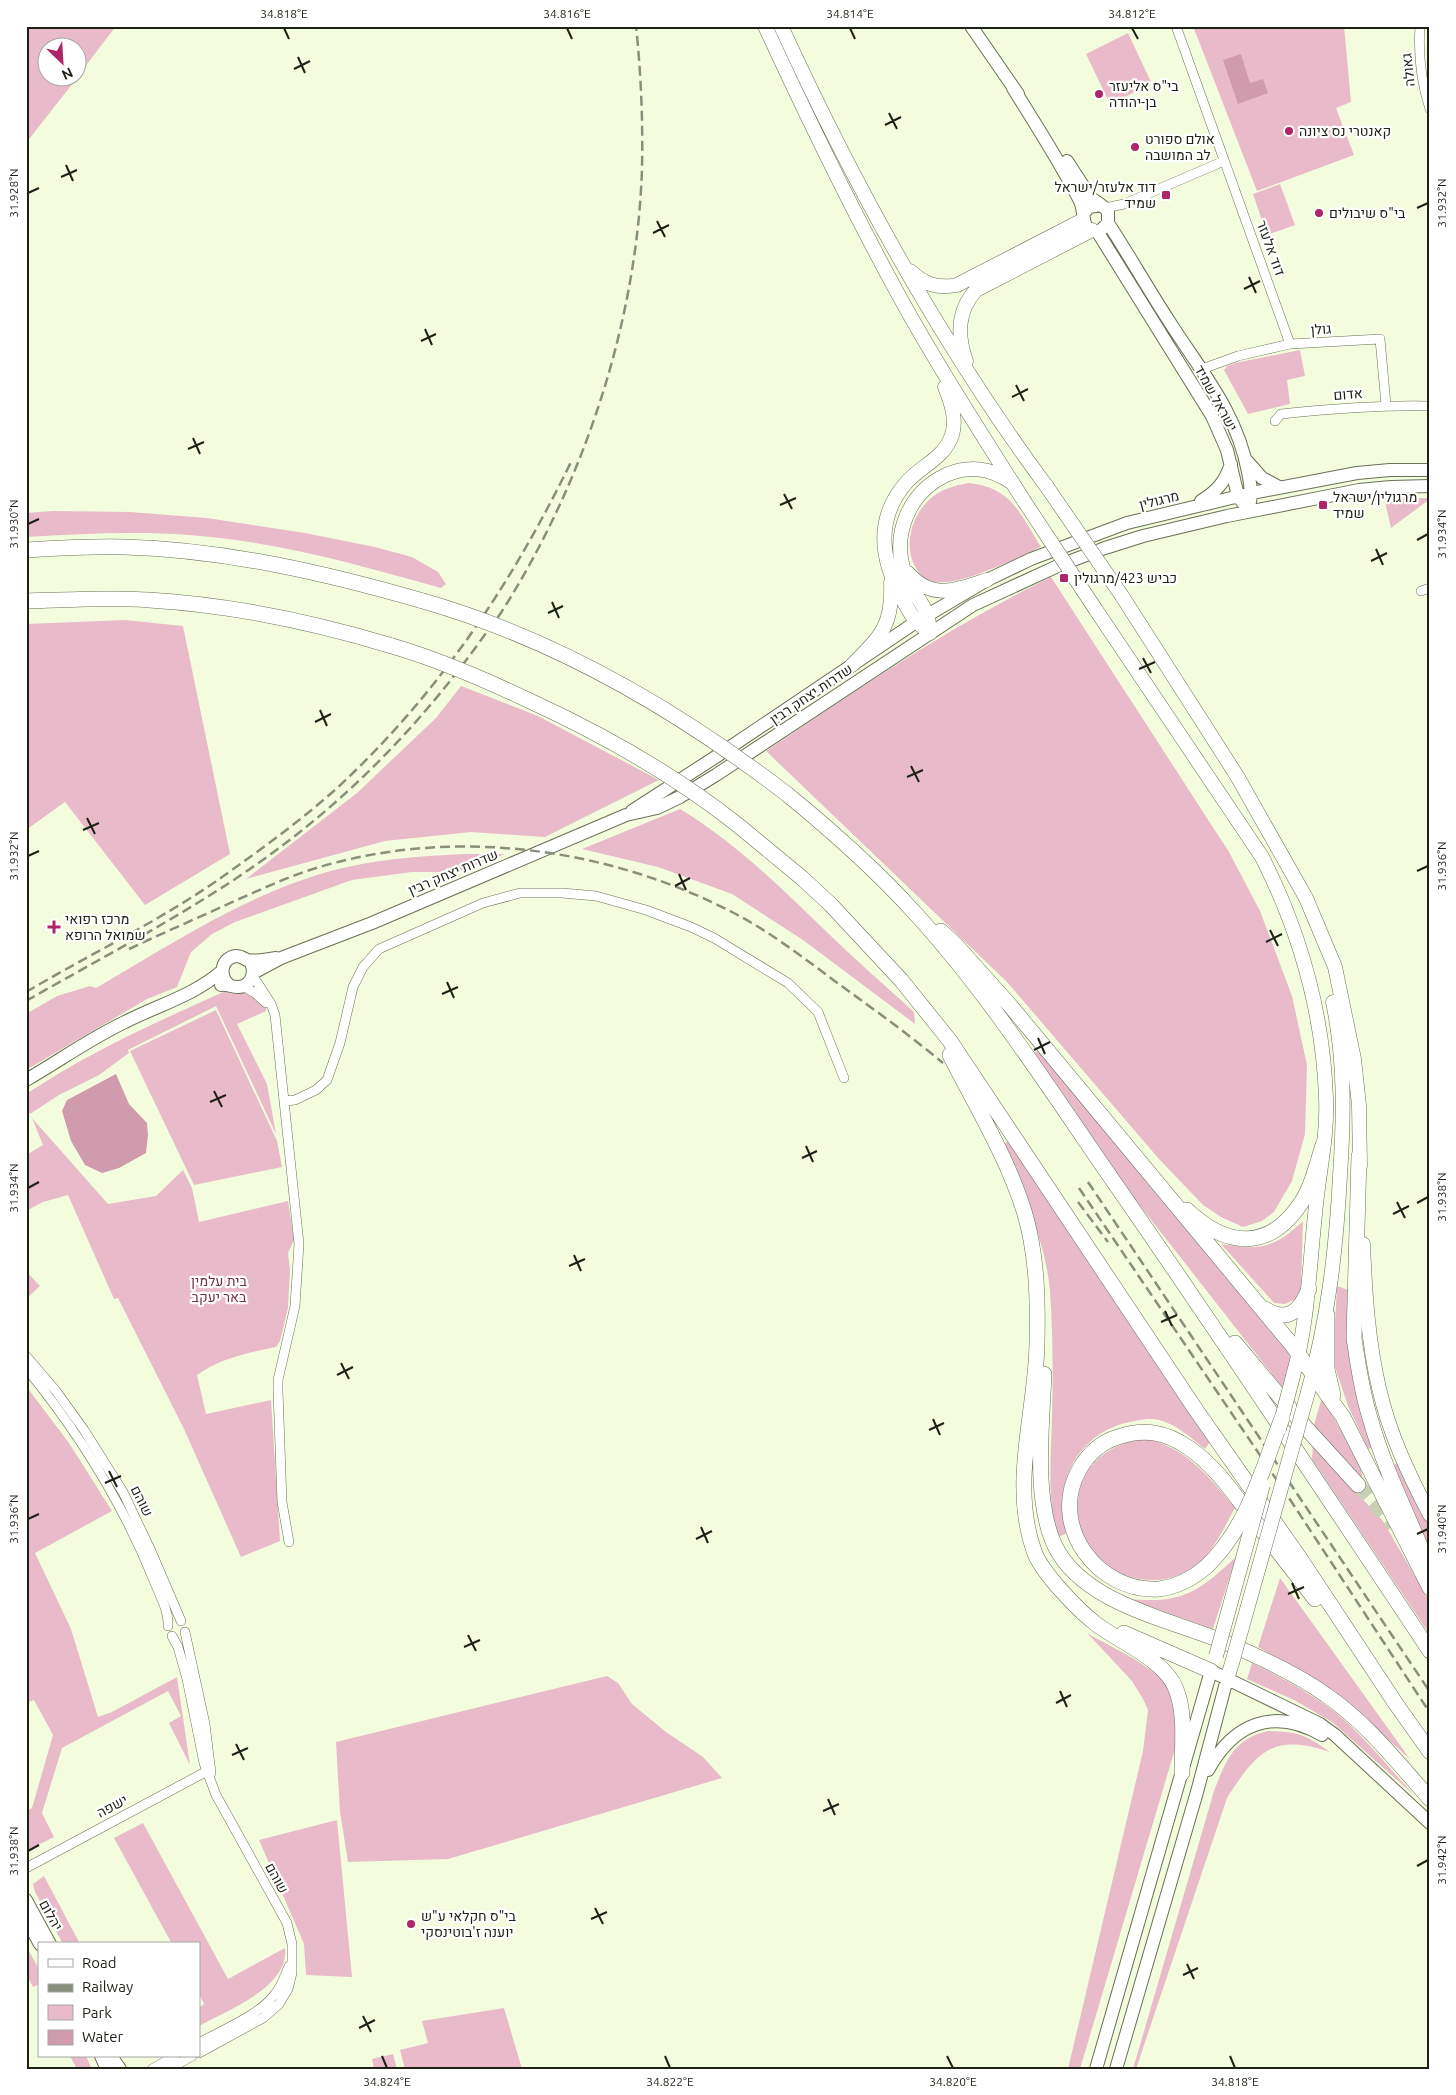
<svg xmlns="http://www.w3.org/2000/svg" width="1456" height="2095" viewBox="0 0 1456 2095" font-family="Ubuntu,Heebo,sans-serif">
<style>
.green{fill:#e9bbca}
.water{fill:#d19bae}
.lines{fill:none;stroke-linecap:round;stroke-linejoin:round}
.highway-tunnel{stroke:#c8d1b6;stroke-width:15;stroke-dasharray:15 8;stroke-linecap:butt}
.street-casing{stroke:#687155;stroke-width:10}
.secondary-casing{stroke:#687155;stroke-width:14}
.primary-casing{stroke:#687155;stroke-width:15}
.highway-casing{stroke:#687155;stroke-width:16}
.street{stroke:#fff;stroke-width:9}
.secondary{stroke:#fff;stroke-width:12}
.primary{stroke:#fff;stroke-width:14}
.highway{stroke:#fff;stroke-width:15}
.rail{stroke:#888f7a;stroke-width:2.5;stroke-dasharray:10 5;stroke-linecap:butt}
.primary-bridge-casing{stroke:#687155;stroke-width:15;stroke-linecap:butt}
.highway-bridge-casing{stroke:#687155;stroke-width:16;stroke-linecap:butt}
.primary-bridge{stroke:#fff;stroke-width:14}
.highway-bridge{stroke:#fff;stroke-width:15}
.ticks{fill:none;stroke:#1e2116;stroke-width:2}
.poi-dot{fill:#ae2668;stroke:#fff;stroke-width:2}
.labels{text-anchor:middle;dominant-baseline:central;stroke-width:4.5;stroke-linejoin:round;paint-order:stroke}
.street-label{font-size:14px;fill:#1e2116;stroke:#fff}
.poi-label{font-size:14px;fill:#1e2116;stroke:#fff;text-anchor:start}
.park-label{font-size:14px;fill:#72304b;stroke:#fff}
.neatline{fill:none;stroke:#1e2116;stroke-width:2}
.ticks-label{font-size:12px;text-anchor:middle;fill:#1e2116}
</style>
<rect width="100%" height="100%" fill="#f3fdde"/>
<path class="green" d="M26 26H116L78 76V48H48V78H77L26 143Z
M1193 26H1344L1351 102 1336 108 1354 155 1257 191Z
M1128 33 1152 84 1110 104 1086 54Z
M1280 184 1295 225 1267 235 1253 194Z
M1300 350 1305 376 1287 380 1290 404 1248 414 1224 370 1227 366 1235 363Z
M968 483C1012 487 1020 514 1041 547 1016 558 955 590 929 581 923 579 919 574 916 568 903 547 911 516 930 499 941 489 954 486 968 483Z
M1384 498H1430V499L1391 528Z
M53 511 130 512 207 518 305 533 375 547 412 557 438 572 446 584 441 588C359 565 275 541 189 535 135 531 81 534 26 537V513Z
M1051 577 1229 852 1260 911 1292 996 1307 1065 1305 1134 1292 1181 1274 1212 1262 1221 1243 1227 1221 1217 1203 1205 1159 1159 1007 982 766 751C858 689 950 626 1051 577Z
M125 620 183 626 230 854 145 905 65 802 26 830V624Z
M461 686 538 716 659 780 545 837 471 832 385 841 246 879 357 793 436 718Z
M680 809C738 844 784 891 832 937 859 963 887 987 914 1012L915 1024 803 940 732 894 658 867 582 849Z
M465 854H505L458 872H412L352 880 235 922 212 934 191 952 177 987 147 999 26 1070V1014L57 996 90 986 96 988C175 942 260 885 352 866 389 858 427 856 465 854Z
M257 977 265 997 266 1011 237 1024 267 1084 276 1134 216 1006 128 1050 129 1053 99 1075 59 1095 30 1114 26 1107V1094C98 1046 179 1012 257 977Z
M216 1010 277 1141 282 1167 194 1185 130 1051Z
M1040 1050 1147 1183 1293 1354 1282 1387 1123 1184 1032 1054Z
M32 1118 108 1204 156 1196 183 1170 192 1188 199 1222 288 1201 294 1240 288 1253 290 1270 288 1308 280 1341 276 1347C248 1353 221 1358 197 1375L206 1414 271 1400 280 1541 241 1557 184 1429 118 1298 114 1299 68 1195 43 1202 26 1211V1155L43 1145Z
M1010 1140 1210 1442 1205 1449C1191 1438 1176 1424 1159 1420 1148 1417 1135 1421 1125 1423 1089 1432 1062 1466 1063 1503 1063 1513 1066 1523 1067 1533L1057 1538C1047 1498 1051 1458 1052 1417 1053 1376 1053 1334 1050 1292 1046 1240 1022 1193 1002 1145Z
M1303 1221 1301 1288 1296 1299 1285 1304 1274 1303 1221 1244C1259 1251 1275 1248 1303 1221Z
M26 1271 40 1286 26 1299Z
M1337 1286 1348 1290 1374 1447 1368 1449 1348 1406 1333 1361Z
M26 1386 69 1443 112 1511 35 1553 71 1629 98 1717 112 1712 177 1677 190 1765 169 1723 181 1716 168 1691 62 1748 42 1813 54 1837 26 1851V1811L32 1808 53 1735 34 1700 26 1703Z
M1322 1397 1360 1465 1363 1480 1314 1425Z
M1145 1439C1186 1446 1210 1478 1235 1508 1225 1526 1215 1548 1200 1562 1187 1574 1168 1581 1151 1580 1062 1577 1047 1450 1145 1439Z
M1313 1445 1383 1521 1430 1602V1635L1312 1459Z
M1399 1462 1430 1528V1554L1394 1465Z
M1236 1557 1213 1629 1129 1599C1183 1604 1198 1592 1236 1557Z
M1280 1578 1410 1759 1345 1701 1317 1681 1258 1647Z
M1087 1633C1112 1648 1164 1669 1173 1698 1177 1714 1175 1733 1175 1749L1080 2069H1068L1143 1751 1148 1710 1143 1699 1132 1681Z
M1252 1663C1281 1677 1309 1692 1335 1712 1365 1737 1389 1768 1415 1796L1332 1722 1294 1700 1247 1679Z
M607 1676 618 1683 632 1704 666 1732 703 1757 722 1778 448 1859 348 1862 340 1812 336 1742Z
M1268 1731C1299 1732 1304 1734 1330 1752 1273 1733 1257 1751 1227 1798L1136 2069H1133L1214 1791C1226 1761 1233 1739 1268 1731Z
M337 1820 352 1977 306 1975 304 1944 259 1840Z
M143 1823 228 1979 285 1948C289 1988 227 2010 199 2026V2008L204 2004 199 1994V1944H172L114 1838Z
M44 1876 80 1944H63L35 1892 33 1884Z
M26 1946 39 1969V1984L33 1987 26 1974Z
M504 2008 522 2069H405L400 2050 428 2043 422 2021Z
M393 2054 397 2069H374L372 2059Z
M70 2056H86L92 2069H77Z"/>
<path class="water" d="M1241 54 1250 83 1263 79 1268 93 1238 104 1223 60Z
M116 1074 129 1104 147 1123 148 1135 146 1153 119 1168 102 1173 85 1165 71 1141 62 1111 67 1100Z"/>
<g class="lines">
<path class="highway-tunnel" d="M1358 1485 1394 1525"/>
<g class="street-casing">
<path id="street" d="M1176 26 1290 344
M1420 26C1418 55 1421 82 1430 109
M1105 208 1124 204 1224 161
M1202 369 1238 356 1290 344 1380 339 1386 405
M1275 421 1281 414C1330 409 1378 405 1427 406
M1421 591 1430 588
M253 976 271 1004 275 1015 299 1244 295 1306 278 1380V1391L282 1502 289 1542
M243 986 255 993 266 1003
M284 1101 295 1100 316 1090 327 1080 340 1043 353 987 363 967 379 949 483 903 520 893H562L596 896 646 910 691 927 714 938 788 983 818 1012 844 1078
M26 1356 56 1391 84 1430 123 1492 151 1551 181 1621
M26 1368C80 1434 123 1503 155 1583 160 1596 169 1611 168 1626
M185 1632 205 1724 211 1773
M172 1636 178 1647 187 1679 204 1763 216 1795 287 1923 292 1944V1973L288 1989 279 2004 263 2018 199 2053
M26 1868 211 1769
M199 2043C222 2030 260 2015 275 1994 282 1986 285 1975 289 1966
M152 2069 175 2056
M169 2069 192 2056"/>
</g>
<g class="secondary-casing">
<path id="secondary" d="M971 26 1018 94
M1013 88C1036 125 1060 162 1080 201 1086 213 1079 234 1100 231L1108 223V211L1101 205 1089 207 1084 213
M1067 161 1091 198 1101 205
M1108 223C1129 255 1148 289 1169 321 1200 370 1237 412 1248 472 1250 482 1252 491 1250 502
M1097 231 1212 416 1227 450 1238 496 1243 503
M1247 461 1262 478 1279 487
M1201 501C1217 491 1225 482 1231 464
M632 811 717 756 916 622 987 580 1031 559 1127 523 1252 493 1357 473 1390 470H1430
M253 973 281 958 372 923 626 815 657 808 680 797 716 775 973 605 1060 565 1105 548 1143 536 1227 516 1359 490 1391 487 1430 486
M228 984C219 975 221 958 236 956 241 956 243 958 247 960 255 962 267 959 276 958
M221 985C228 984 231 987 238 987 249 987 255 976 252 966
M26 1080C59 1061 91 1038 125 1022 158 1005 193 996 222 971
M1208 1770C1234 1723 1274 1707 1322 1735
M26 1900 50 1944
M26 1919 40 1944
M101 2056 107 2069
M111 2056 120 2069
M1096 2069 1211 1671 1320 1724 1335 1735 1430 1823
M1116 2069 1197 1792 1227 1679"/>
</g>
<g class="primary-casing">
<path id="primary" d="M765 26C807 117 850 206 898 294 937 365 981 433 1024 501
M781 26C855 187 941 344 1047 487
M910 271C924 284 937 289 957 285L1083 220
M966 361C957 335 957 311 976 290L1092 230
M908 573C932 601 957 590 987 580
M1122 596 1237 776 1306 898 1335 967 1354 1059 1359 1105 1360 1166
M1096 610 1262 857C1300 932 1323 1014 1326 1098 1328 1136 1318 1176 1315 1215 1309 1269 1308 1323 1293 1376
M930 633C914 621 911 615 902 598 881 560 875 520 905 484 920 466 944 459 952 435 957 419 951 402 945 387
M930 633C929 627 929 619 927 614 921 600 910 589 905 574 891 535 909 492 946 475 970 465 990 468 1011 482
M852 665C882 635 893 625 891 582
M1363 1244C1365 1293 1368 1341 1379 1388 1389 1433 1409 1475 1430 1515
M1308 1392C1328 1319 1336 1252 1340 1176 1344 1117 1345 1060 1333 1002
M1227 1679 1232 1663"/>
</g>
<g class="highway-casing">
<path id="highway" d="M26 550C59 548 92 546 125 547 226 550 326 573 423 601
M26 601C67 600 108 597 149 600 231 605 313 622 392 646
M788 795C832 831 876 870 914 912 991 996 1052 1093 1116 1185 1223 1339 1326 1495 1430 1651
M739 826 802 878 831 905 901 980 950 1041 1196 1410 1299 1557 1396 1704 1430 1752
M941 931 956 945 1008 1003 1292 1345 1343 1417 1430 1588
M950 1055C976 1106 1007 1157 1024 1211 1037 1253 1038 1300 1037 1343 1036 1412 1010 1483 1034 1551 1041 1572 1078 1610 1096 1624 1120 1642 1165 1660 1176 1689 1186 1714 1182 1746 1182 1773
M1359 1156 1354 1338C1358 1365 1362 1392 1370 1418 1384 1468 1408 1516 1428 1564
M1187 1210C1227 1248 1269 1251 1301 1203 1312 1186 1317 1164 1323 1145
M1265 1309C1288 1323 1300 1311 1309 1289
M1327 1315V1369L1333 1395
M1235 1343 1307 1429 1358 1485
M1044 1374C1042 1425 1033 1500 1055 1546 1084 1605 1174 1620 1229 1644 1262 1658 1297 1674 1326 1695 1367 1723 1397 1762 1430 1799
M1206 1567C1193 1578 1176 1587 1159 1589 1098 1593 1048 1526 1079 1470 1088 1454 1101 1442 1118 1437 1145 1428 1166 1432 1189 1448 1214 1465 1232 1491 1250 1515 1272 1543 1293 1571 1315 1599
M1124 1633 1211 1671"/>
</g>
<use href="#street" class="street"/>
<use href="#secondary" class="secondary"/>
<use href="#primary" class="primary"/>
<use href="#highway" class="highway"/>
<path class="rail" d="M129 949C165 932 202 916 239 899 262 889 285 878 310 870 447 826 604 846 732 912 767 930 800 955 832 979 869 1006 907 1033 943 1063
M26 992C89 955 155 923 215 882 256 853 298 823 336 789 437 696 511 585 571 462
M26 1001C115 950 210 902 291 839 367 780 430 712 486 633 492 624 499 617 504 608 585 479 637 321 642 169 643 121 641 73 636 26
M1088 1182 1430 1692
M1079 1188 1291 1501 1430 1713
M1078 1202 1108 1242"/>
<g class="primary-bridge-casing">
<path id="primary-bridge" d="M1047 487 1122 596
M1024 501 1096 610
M1279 1429 1293 1376
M1216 1656 1263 1485
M1232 1663 1308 1392"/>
</g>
<g class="highway-bridge-casing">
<path id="highway-bridge" d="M423 601C556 639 679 711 788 795
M392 646C440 660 486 680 530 701 604 735 675 775 739 826
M1206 1567C1248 1527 1262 1470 1282 1418"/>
</g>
<use href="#primary-bridge" class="primary-bridge"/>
<use href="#highway-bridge" class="highway-bridge"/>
</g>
<path class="ticks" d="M284 28 289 39M567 28 572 39M850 28 855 39M1132 28 1138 39M298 57 305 73M294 69 310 61M889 113 897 129M885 125 901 117M66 165 73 181M61 177 77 170M28 193 39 188M1417 208 1428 203M657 221 665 237M653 233 669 225M1249 277 1256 293M1244 289 1260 281M425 329 432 345M421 341 436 334M1016 385 1024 401M1012 397 1028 389M193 438 200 454M188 449 204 442M784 494 792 509M780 505 796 498M28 524 39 519M1417 540 1428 534M1376 549 1383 565M1371 561 1387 553M552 602 559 618M548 613 563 606M1143 658 1151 673M1139 669 1155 662M320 710 327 726M315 722 331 714M911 766 919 782M907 777 923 770M87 818 95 834M83 830 99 823M28 856 39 851M1417 871 1428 866M679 874 686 890M675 886 690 878M1270 930 1278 946M1266 942 1282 934M447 982 454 998M442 994 458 987M1038 1038 1045 1054M1034 1050 1050 1042M214 1091 222 1107M210 1102 226 1095M806 1146 813 1162M802 1158 817 1151M28 1188 39 1182M1397 1202 1405 1218M1417 1203 1428 1197M1393 1214 1409 1206M574 1255 581 1271M569 1266 585 1259M1165 1311 1172 1326M1161 1322 1177 1315M341 1363 349 1379M337 1375 353 1367M933 1419 940 1435M929 1430 944 1423M109 1471 117 1487M105 1483 121 1476M28 1519 39 1514M701 1527 708 1543M1417 1534 1428 1529M696 1539 712 1531M1292 1583 1299 1599M1288 1594 1304 1587M468 1635 476 1651M464 1647 480 1640M1060 1691 1067 1707M1056 1703 1071 1695M236 1744 244 1760M232 1755 248 1748M828 1799 835 1815M823 1811 839 1804M28 1851 39 1845M1417 1866 1428 1860M595 1908 603 1924M591 1919 607 1912M1187 1964 1194 1979M1183 1975 1198 1968M363 2016 371 2032M359 2028 375 2020M382 2056 387 2068M665 2056 670 2068M947 2056 953 2068M1230 2056 1235 2068"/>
<g class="poi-dot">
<circle cx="1099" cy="94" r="5"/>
<circle cx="1289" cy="131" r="5"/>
<circle cx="1135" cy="147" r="5"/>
<rect x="1161" y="190" width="10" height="10" rx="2.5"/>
<circle cx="1319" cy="213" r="5"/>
<rect x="1318" y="500" width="10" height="10" rx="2.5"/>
<rect x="1059" y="573" width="10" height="10" rx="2.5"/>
<path d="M51.5 919.5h5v5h5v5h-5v5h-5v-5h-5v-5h5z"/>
<circle cx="411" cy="1924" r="5"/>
</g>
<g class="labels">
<g class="street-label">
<text transform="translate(1408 70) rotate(-96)">גאולה</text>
<text transform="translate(1271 248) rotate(70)">דוד אלעזר</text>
<text transform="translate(1321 329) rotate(-4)">גולן</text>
<text transform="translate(1348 394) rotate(-4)">אדום</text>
<text transform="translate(1216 398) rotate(61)">ישראל שמיד</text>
<text transform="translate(1159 500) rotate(-14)">מרגולין</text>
<text transform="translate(811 694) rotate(-34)">שדרות יצחק רבין</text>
<text transform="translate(453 872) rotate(-23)">שדרות יצחק רבין</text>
<text transform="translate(142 1501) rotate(63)">שוהם</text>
<text transform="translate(112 1806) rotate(-28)">ישפה</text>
<text transform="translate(277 1878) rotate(61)">שוהם</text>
<text transform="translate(51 1915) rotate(61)">יהלום</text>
</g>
<g class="poi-label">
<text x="1109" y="86">בי"ס אליעזר<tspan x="1109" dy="16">בן-יהודה</tspan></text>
<text x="1299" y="131">קאנטרי נס ציונה</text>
<text x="1145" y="139">אולם ספורט<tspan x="1145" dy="16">לב המושבה</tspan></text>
<text x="1156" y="187" text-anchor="end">דוד אלעזר/ישראל<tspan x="1156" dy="16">שמיד</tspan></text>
<text x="1329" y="213">בי"ס שיבולים</text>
<text x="1333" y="497">מרגולין/ישראל<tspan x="1333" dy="16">שמיד</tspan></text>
<text x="1074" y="578">כביש 423/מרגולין</text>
<text x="65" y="919">מרכז רפואי<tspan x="65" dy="16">שמואל הרופא</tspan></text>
<text x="421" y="1916">בי"ס חקלאי ע"ש<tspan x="421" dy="16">יוענה ז'בוטינסקי</tspan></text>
</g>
<g class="park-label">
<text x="219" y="1281">בית עלמין<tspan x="219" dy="16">באר יעקב</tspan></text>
</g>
</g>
<rect width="1456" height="2095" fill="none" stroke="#ffffff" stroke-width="55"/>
<rect x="38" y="1942" width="162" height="115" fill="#ffffff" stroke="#a5a6a2"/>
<rect x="48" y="1959" width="25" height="8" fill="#ffffff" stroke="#a5a6a2"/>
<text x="82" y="1968" font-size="15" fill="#1e2116">Road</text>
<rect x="48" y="1984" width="25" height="8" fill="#888f7a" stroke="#a5a6a2"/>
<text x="82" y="1992" font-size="15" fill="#1e2116">Railway</text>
<rect x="48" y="2005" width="25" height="15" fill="#e9bbca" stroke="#a5a6a2"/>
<text x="82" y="2018" font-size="15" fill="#1e2116">Park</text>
<rect x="48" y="2030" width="25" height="15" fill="#d19bae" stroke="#a5a6a2"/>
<text x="82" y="2042" font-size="15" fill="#1e2116">Water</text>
<g transform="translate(62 62) rotate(155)"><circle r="24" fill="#ffffff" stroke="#a5a6a2"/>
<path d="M0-4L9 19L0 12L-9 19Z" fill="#ae2668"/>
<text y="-8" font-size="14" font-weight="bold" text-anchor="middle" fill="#1e2116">N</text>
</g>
<rect x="28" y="28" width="1400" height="2040" class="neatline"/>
<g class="ticks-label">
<text x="284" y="18">34.818°E</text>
<text x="567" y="18">34.816°E</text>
<text x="850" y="18">34.814°E</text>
<text x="1132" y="18">34.812°E</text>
<text transform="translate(14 193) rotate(-90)" y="4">31.928°N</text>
<text transform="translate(1442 203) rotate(-90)" y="4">31.932°N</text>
<text transform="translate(14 524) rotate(-90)" y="4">31.930°N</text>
<text transform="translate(1442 534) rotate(-90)" y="4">31.934°N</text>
<text transform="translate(14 856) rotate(-90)" y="4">31.932°N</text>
<text transform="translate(1442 866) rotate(-90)" y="4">31.936°N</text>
<text transform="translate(14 1188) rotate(-90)" y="4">31.934°N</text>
<text transform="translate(1442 1197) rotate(-90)" y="4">31.938°N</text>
<text transform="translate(14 1519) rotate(-90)" y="4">31.936°N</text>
<text transform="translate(1442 1529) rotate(-90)" y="4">31.940°N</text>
<text transform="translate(14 1851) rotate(-90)" y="4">31.938°N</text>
<text transform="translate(1442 1860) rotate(-90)" y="4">31.942°N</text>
<text x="387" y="2086">34.824°E</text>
<text x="670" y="2086">34.822°E</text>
<text x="953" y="2086">34.820°E</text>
<text x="1235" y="2086">34.818°E</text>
</g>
</svg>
